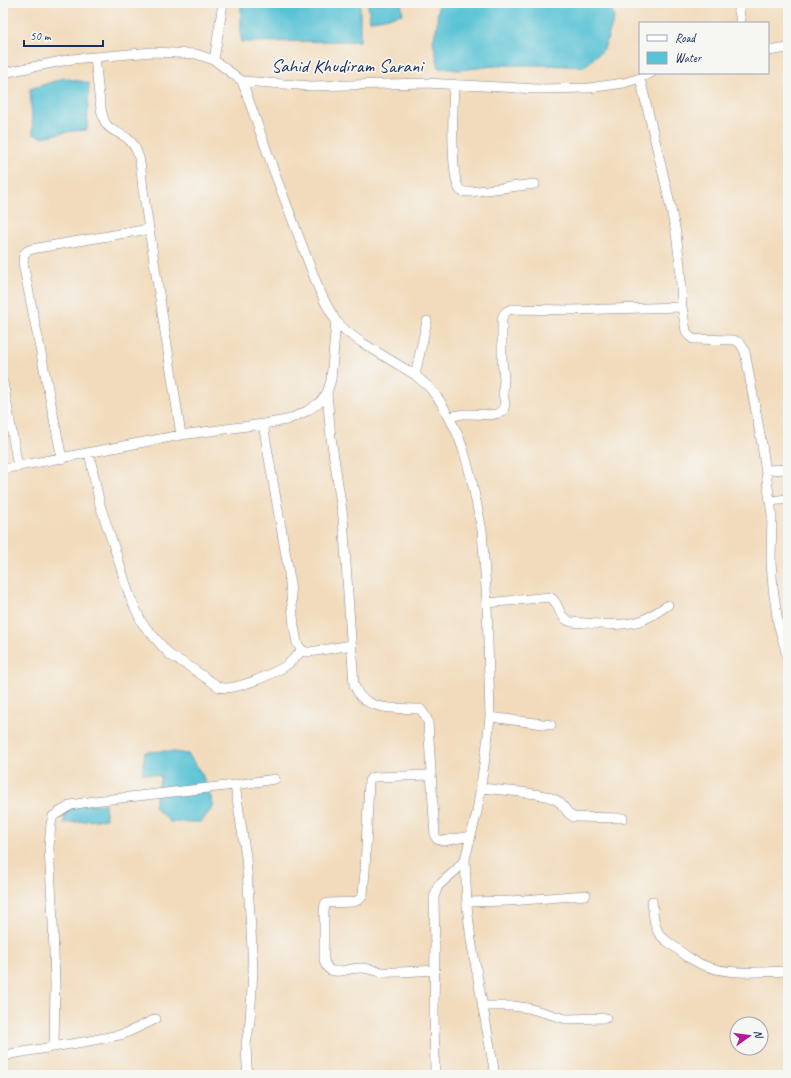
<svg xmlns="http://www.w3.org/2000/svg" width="791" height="1078" viewBox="0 0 791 1078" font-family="Caveat,sans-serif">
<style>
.water{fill:#59c2d5;stroke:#3a789a}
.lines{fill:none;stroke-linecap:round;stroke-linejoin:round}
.street-casing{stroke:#86858d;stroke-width:10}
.street{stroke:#fff;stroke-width:9}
.labels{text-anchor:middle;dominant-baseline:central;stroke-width:3.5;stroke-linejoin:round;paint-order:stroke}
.street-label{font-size:19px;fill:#1b2f5e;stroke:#f6f6f2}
</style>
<rect width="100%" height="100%" fill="#f6f6f2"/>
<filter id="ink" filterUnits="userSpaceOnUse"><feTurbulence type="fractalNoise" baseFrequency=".025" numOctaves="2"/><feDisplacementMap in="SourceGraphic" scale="8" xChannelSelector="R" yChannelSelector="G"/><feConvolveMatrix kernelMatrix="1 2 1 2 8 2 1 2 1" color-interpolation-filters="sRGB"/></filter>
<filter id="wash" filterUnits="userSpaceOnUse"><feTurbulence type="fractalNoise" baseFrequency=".012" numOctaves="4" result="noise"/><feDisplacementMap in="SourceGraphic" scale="16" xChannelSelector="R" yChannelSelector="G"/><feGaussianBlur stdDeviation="0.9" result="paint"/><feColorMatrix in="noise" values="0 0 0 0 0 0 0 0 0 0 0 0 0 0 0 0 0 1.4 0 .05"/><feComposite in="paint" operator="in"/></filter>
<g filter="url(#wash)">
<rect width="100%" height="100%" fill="#f2dbbc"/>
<path class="water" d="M241 3H360V41L241 42Z
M368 3H401L403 14 370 21Z
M438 3H610L614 19 604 49 584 67 547 65H504L459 70 439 68 433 41 437 25Z
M64 78 89 83 87 130 72 131 42 137 33 134 30 89Z
M167 751 188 754 202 774 214 806 201 822H170L154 807 161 776 142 773 145 752Z
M105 804 106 819 64 823 65 806Z"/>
</g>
<g filter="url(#ink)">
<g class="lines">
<g class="street-casing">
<path id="street" d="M738 3 741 23
M768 51 788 48
M95 57C97 71 99 115 106 124 111 131 120 133 127 138 142 150 141 172 143 190L181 435
M214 60 223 3
M3 73 72 59 153 52 196 54 214 60 242 81 311 86 426 83 538 89 589 88 624 83 640 78 651 73
M640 78 666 186 676 233 680 265 682 307 686 331 689 336 693 339 734 340C741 342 742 346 745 352L762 445 772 515 771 562 773 588 778 623 788 659
M242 81 275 174 318 287 326 304 336 321 347 332 361 342 415 375 429 387 440 401 449 417 458 435 464 452 471 477 482 530 487 603 490 717 487 744 477 812 465 859 456 870 438 886 434 897 435 948 434 1011 435 1075
M454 84C453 102 450 179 460 190 462 192 466 192 469 192L535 184
M415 375 427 321
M3 382 18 467
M327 393 331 438 343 517 354 685C356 689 358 693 360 696 375 711 400 708 420 709 424 713 426 716 428 722L435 836 437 839 443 841 471 836
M449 417C455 416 460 414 465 414 478 413 492 418 503 411L505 405 503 393 504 379 502 360V318C504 312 506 311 512 309L571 310 682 307
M263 424 289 573 294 626 297 643 300 648 305 652H310L352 645
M89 453 100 505 115 550 130 597 142 623 170 655 187 665 219 687C233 692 270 675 284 667 291 662 297 656 302 650
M62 459 23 263 24 254 27 251 32 249 149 229
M3 469 181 435 263 424 287 420 307 411 320 402 327 393 331 380 336 321
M766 470 788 469
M770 501 788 499
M487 603 550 597C562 605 555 615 571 622 595 623 620 628 643 620 652 616 660 610 668 605
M490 717 551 725
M431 775 374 777 371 778 369 781 365 871 363 895 360 899 354 902 328 903 325 904 324 911V960C325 964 326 967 330 970 338 974 352 967 361 968 368 968 375 971 382 972 400 973 418 971 435 970
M235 785 246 857 251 929 253 971 250 1021 246 1044 247 1066 248 1075
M481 788C494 789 507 791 521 792 532 794 544 794 554 799 565 803 565 814 574 817L623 818
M465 859 467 906 471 940 495 1075
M652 901C653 911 653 922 658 932 662 939 670 943 676 948 681 952 686 956 691 959 720 977 755 972 788 971
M467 902 510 901 586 895
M482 1006H513L528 1008 566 1019 606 1018
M54 1047 55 985 53 922 49 847 51 824 53 816 71 805 94 801 235 785 275 779
M3 1057 11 1054 89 1041 124 1034 156 1019"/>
</g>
<use href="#street" class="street"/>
</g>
</g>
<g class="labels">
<g class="street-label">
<text x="347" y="66">Sahid Khudiram Sarani</text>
</g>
</g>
<rect width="791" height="1078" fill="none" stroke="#f6f6f2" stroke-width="16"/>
<rect x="639" y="22" width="130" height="52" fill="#f6f6f2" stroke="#9ea6b7"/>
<rect x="647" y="35" width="20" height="6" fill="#ffffff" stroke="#9ea6b7"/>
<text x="675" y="42" font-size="12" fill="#1b2f5e">Road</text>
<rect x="647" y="52" width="20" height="12" fill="#59c2d5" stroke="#9ea6b7"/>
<text x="675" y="62" font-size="12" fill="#1b2f5e">Water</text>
<g transform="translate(749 1036) rotate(76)"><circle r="19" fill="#f6f6f2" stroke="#9ea6b7"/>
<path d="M0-3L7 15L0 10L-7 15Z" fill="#b5179e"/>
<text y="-6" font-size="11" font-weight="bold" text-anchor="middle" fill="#1b2f5e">N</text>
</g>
<path d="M24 40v6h79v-6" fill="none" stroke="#1b2f5e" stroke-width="2"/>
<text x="30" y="40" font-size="12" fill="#1b2f5e" stroke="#f6f6f2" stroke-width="3" paint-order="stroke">50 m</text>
</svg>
